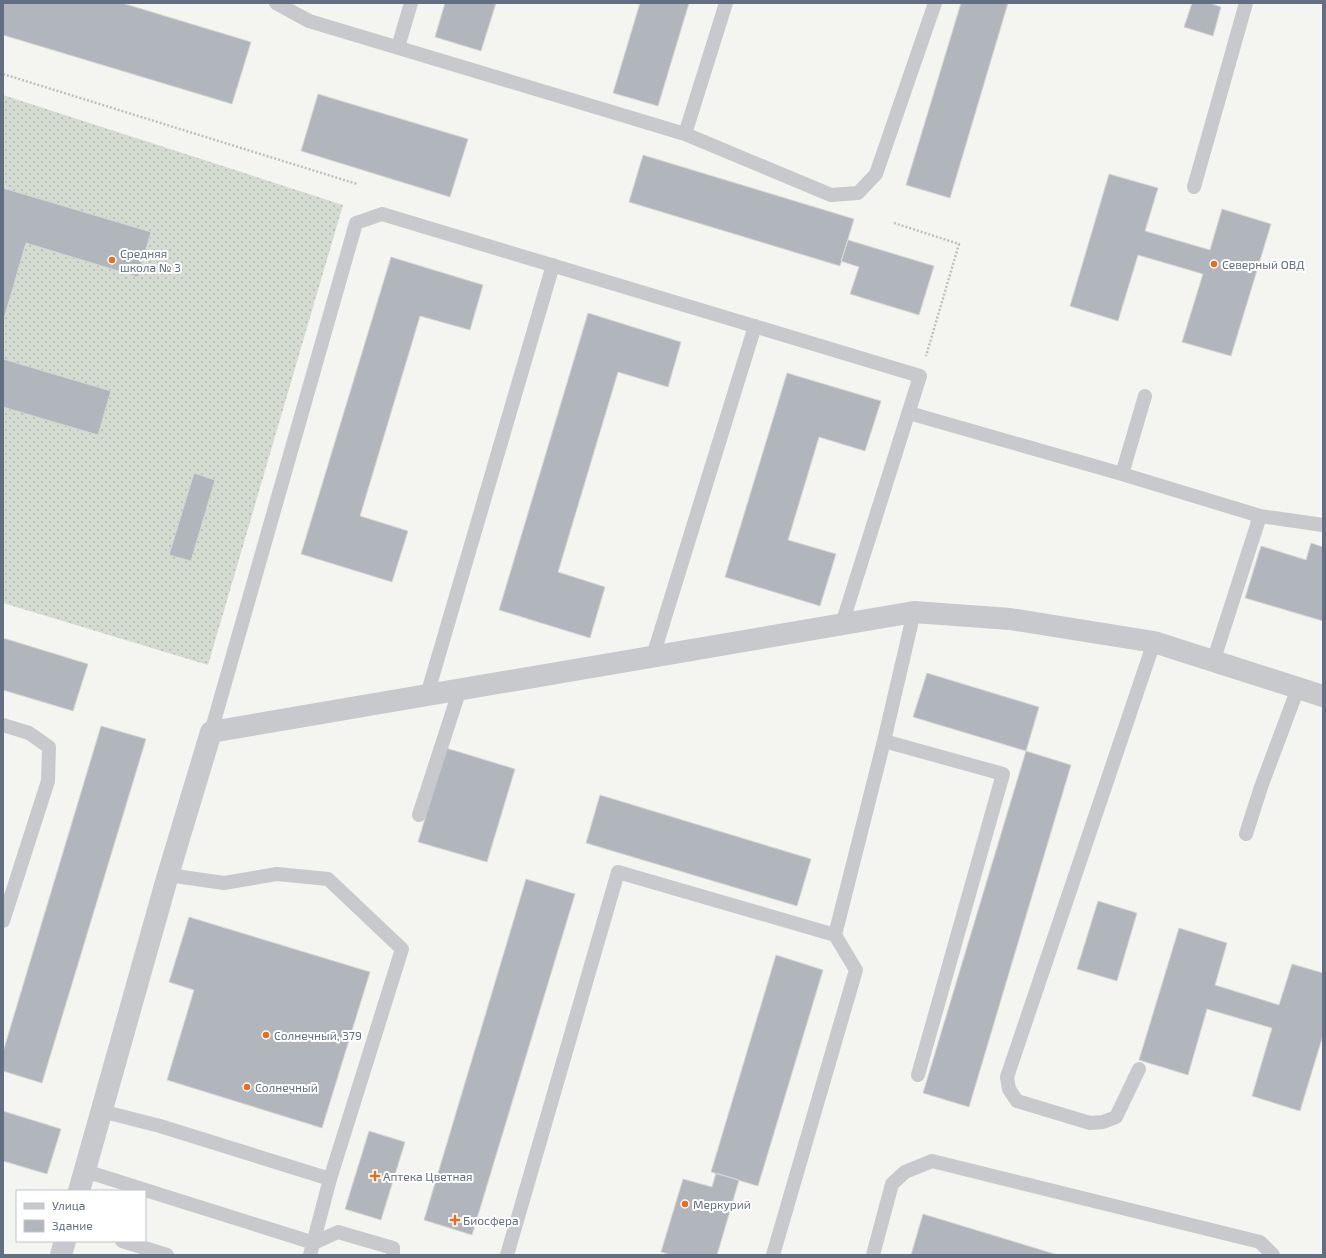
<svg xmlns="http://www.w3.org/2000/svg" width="1326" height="1258" viewBox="0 0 1326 1258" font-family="'Exo 2',sans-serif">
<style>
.grass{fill:url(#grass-dots)}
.building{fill:#b1b6bc;stroke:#d6d6d3}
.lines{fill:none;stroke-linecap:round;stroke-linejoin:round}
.path{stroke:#bebfc1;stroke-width:2.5;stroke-dasharray:2 2;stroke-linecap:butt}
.service{stroke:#c7c9cd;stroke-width:14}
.minor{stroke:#c7c9cd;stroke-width:22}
.poi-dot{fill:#eb6d1a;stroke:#fff;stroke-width:1.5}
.labels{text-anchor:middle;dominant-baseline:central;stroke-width:4;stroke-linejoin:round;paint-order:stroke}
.poi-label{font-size:12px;fill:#626f83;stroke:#fff;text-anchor:start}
</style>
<defs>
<pattern id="grass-dots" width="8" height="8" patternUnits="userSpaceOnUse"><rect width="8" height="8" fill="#d4dcd1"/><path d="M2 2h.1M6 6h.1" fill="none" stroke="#afb7af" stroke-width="1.8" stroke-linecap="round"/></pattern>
</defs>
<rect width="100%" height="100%" fill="#f4f5f0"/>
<path class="grass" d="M3 95 343 205 208 665 3 603Z"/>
<path class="building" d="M3 3H122L251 42 232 104 3 35Z
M445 3H496L481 51 435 37Z
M640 3H689L658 106 613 93Z
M961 3H1008L950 198 906 185Z
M1192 3H1209L1221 7 1213 36 1184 27Z
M318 94 468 139 450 197 301 151Z
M643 155 854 219 840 266 629 202Z
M1109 174 1158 188 1145 231 1210 250 1222 209 1271 224 1231 356 1182 342 1203 274 1138 255 1118 321 1070 306Z
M3 188 151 232 138 277 26 243 3 322Z
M848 240 934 266 919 315 850 294 859 267 841 261Z
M391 257 483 285 470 330 420 316 360 516 408 531 392 582 301 554Z
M588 313 681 342 668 387 618 372 558 572 605 587 590 638 499 610Z
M3 359 111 391 98 435 3 407Z
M787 373 881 401 865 451 819 437 788 540 836 554 820 606 725 577Z
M194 473 215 480 191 561 169 555Z
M1311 543 1323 547V621L1245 598 1261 546 1306 560Z
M3 638 88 664 73 711 3 690Z
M927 673 1039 707 1026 751 913 717Z
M101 726 146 739 42 1083 3 1071V1052Z
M446 748 515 769 487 862 418 842Z
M1026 751 1071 765 969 1107 923 1093Z
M600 795 811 859 797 906 586 843Z
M526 879 575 894 472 1235 424 1220Z
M1098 901 1137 913 1117 981 1077 969Z
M189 917 370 972 322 1128 167 1080 194 990 169 982Z
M1179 928 1227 943 1215 985 1279 1005 1292 964 1323 973V1035L1300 1111 1252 1096 1272 1028 1207 1009 1188 1075 1139 1060Z
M776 955 823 970 758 1186 711 1172Z
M3 1111 61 1129 47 1174 3 1161Z
M369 1131 405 1142 381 1220 345 1209Z
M716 1173 739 1180 717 1255H671L661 1252 683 1179 712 1187Z
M923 1214 1058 1255H911Z"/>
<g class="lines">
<path class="path" d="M3 74 357 184
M894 223 959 244 926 356"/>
<path class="service" d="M276 3 309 21 685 134 831 195 858 193 876 174 935 3
M398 47 411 3
M685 134 726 3
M1194 187 1246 3
M909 413 1122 474 1260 516 1323 525
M1122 474 1145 396
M653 656 755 326
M1213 662 1260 516
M427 695 553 265
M3 725 29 733 49 747 48 781 3 921
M211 732 356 223 382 214 920 376 842 624
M884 741 1003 774 918 1075
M419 815 460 689
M1246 834 1261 787 1298 688
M168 875 224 883 277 874 328 879 402 949 330 1179 310 1255
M1139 1069 1116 1117 1103 1122 1090 1123 1017 1101 1009 1089 1007 1077 1154 642
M101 1111 160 1126 330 1179
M85 1171 314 1243 338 1232 393 1248V1255
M122 1241 167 1255
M507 1255 618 872 835 935
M773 1255 856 970 835 935 884 741 914 612
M873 1255 892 1184 905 1172 932 1161 1260 1242 1273 1255"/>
<path class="minor" d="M79 1191 168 875 211 732 914 612 1010 619 1154 642 1323 696
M61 1255 65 1241"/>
</g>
<g class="poi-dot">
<circle cx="112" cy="260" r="4"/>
<circle cx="1214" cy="264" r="4"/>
<circle cx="266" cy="1035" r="4"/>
<circle cx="247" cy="1087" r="4"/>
<path d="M373 1170h4v4h4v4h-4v4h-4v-4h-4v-4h4z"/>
<circle cx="685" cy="1204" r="4"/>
<path d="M453 1214h4v4h4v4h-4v4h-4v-4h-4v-4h4z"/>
</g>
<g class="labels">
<g class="poi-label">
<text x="120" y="253">Средняя<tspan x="120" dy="14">школа № 3</tspan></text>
<text x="1222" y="264">Северный ОВД</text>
<text x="274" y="1035">Солнечный, 379</text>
<text x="255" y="1087">Солнечный</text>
<text x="383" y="1176">Аптека Цветная</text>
<text x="693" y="1204">Меркурий</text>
<text x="463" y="1220">Биосфера</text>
</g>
</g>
<rect width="1326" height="1258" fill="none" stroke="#626f83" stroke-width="8"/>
<rect x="16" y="1190" width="130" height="52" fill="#ffffff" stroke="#c0c5cd"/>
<rect x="24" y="1203" width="20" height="6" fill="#c7c9cd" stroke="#c0c5cd"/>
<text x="52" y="1210" font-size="12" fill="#626f83">Улица</text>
<rect x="24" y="1220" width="20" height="12" fill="#b1b6bc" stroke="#c0c5cd"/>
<text x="52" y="1230" font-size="12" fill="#626f83">Здание</text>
</svg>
